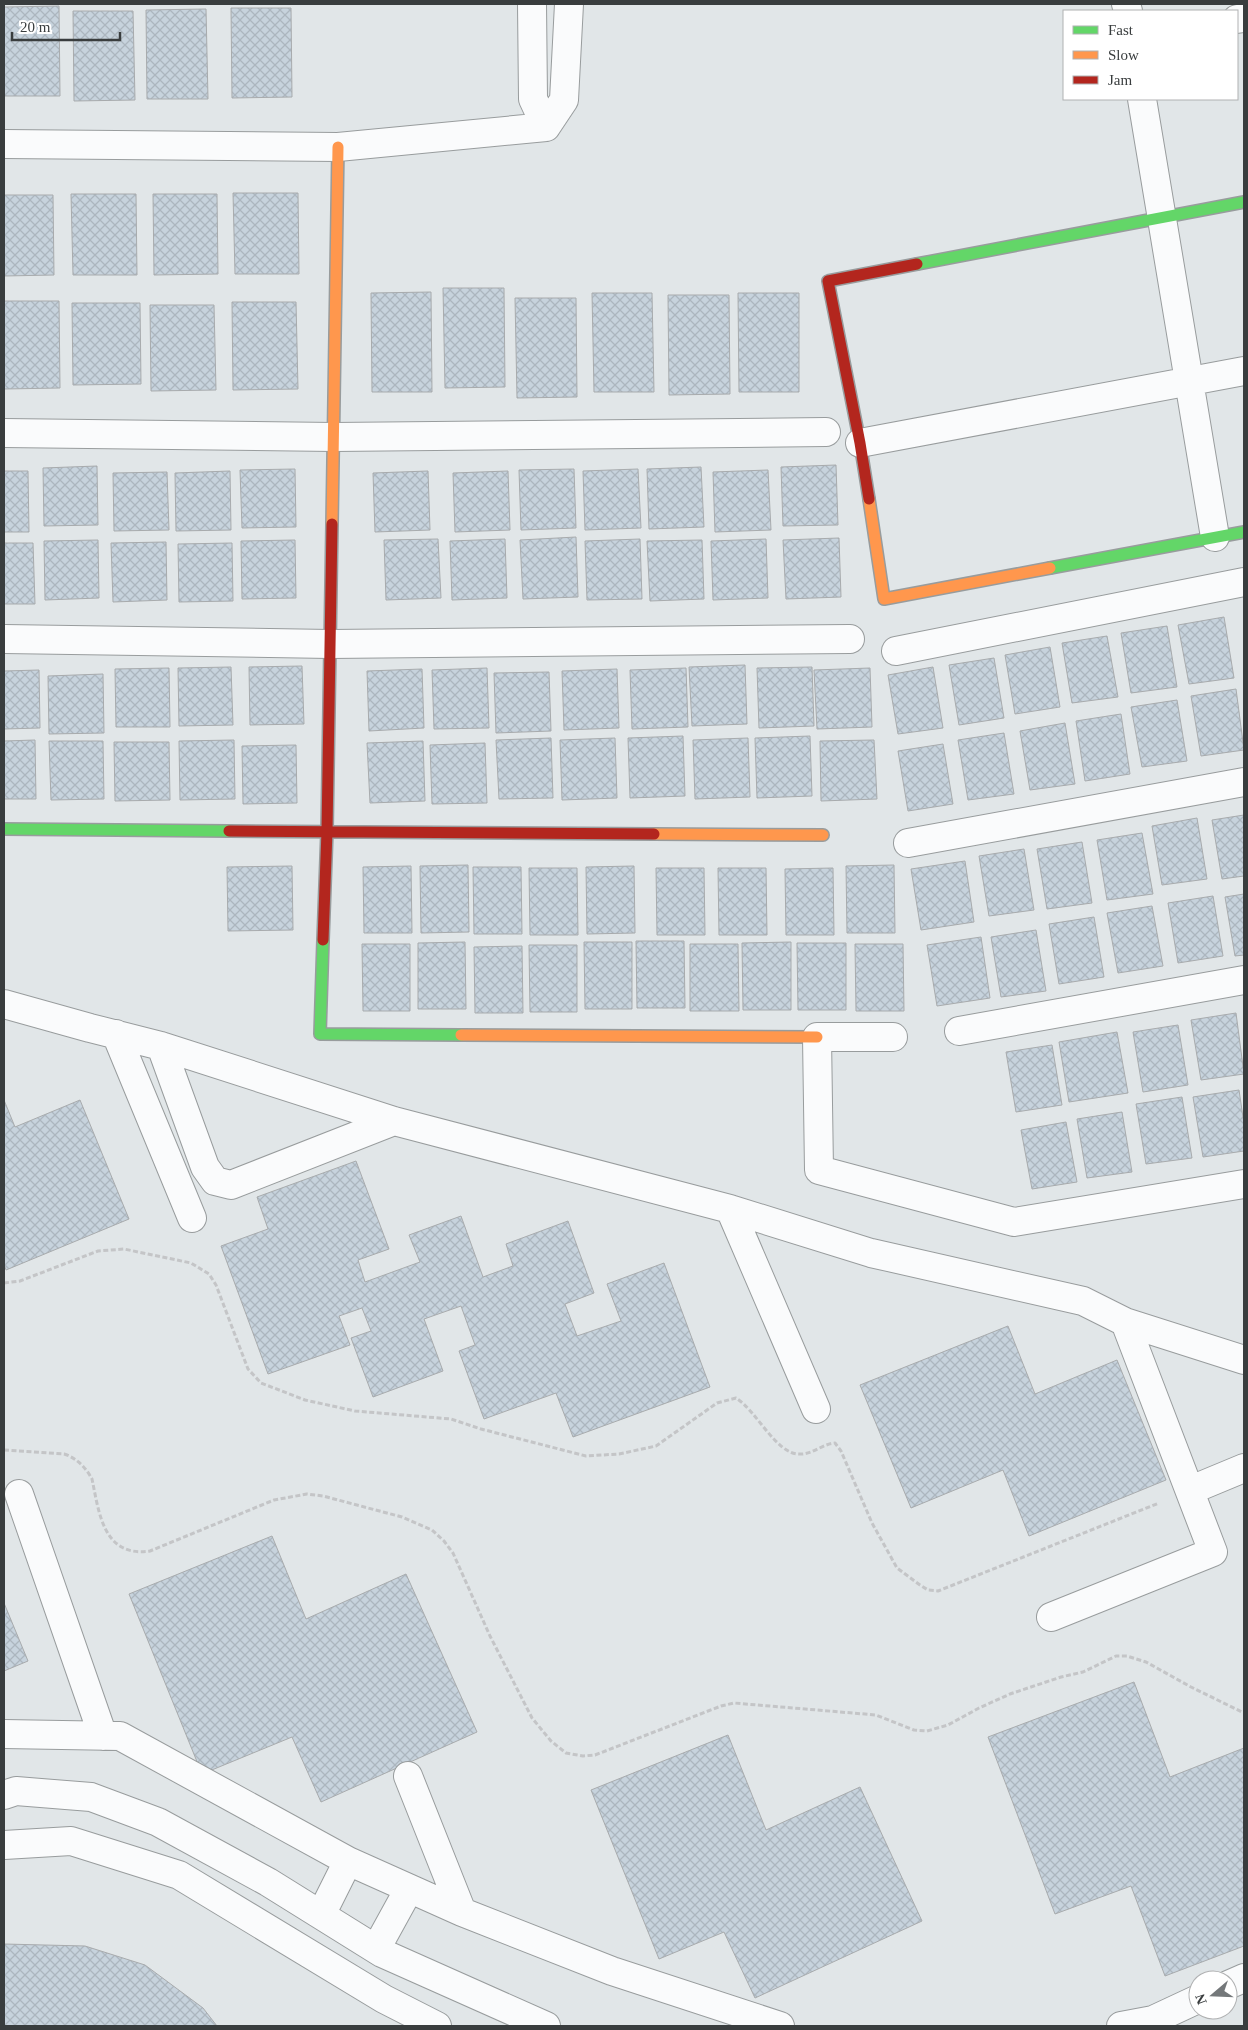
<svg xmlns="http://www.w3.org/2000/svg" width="1248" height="2030" viewBox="0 0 1248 2030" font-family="Georgia,serif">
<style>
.building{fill:url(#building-cross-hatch);stroke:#a8abad}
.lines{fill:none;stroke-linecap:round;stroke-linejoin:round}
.street-casing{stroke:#989c9d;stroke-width:30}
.fast-casing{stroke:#989c9d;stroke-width:14}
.slow-casing{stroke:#989c9d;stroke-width:14}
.jam-casing{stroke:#989c9d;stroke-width:14}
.path{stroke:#c4c5c7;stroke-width:3;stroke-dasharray:5 2.5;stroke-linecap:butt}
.street{stroke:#fafbfc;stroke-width:28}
.fast{stroke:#63d668;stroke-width:11}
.slow{stroke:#ff974d;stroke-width:11}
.jam{stroke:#b3261e;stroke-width:11}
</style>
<defs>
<pattern id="building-cross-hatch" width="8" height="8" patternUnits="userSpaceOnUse" patternTransform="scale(1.25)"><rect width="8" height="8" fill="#c7d3dd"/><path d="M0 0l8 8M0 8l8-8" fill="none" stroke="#acb6bf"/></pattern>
</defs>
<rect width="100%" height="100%" fill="#e1e6e8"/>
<path class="building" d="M59 6 60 96H4V7Z
M231 8H291L292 97 232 98Z
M206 9 208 99H147L146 10Z
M73 11H133L135 100 74 101Z
M233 193H298L299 274H235Z
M71 194H136L137 275H73Z
M153 194H217L218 274 154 275Z
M4 195H53L54 275 4 276Z
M443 288H504L505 387 445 388Z
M431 292 432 392H372L371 293Z
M592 293H652L654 392H594Z
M738 293H799V392H739Z
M668 295H729L730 394 669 395Z
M515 298H576L577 397 517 398Z
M4 301H59L60 388 4 389Z
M232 302H296L298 389 233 390Z
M72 303H140L141 384 73 385Z
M150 305H214L216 390 151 391Z
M836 465 838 525 783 526 781 467Z
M97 466 98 525 44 526 43 468Z
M701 467 704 527 649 529 647 469Z
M295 469 296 527 242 528 240 470Z
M574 469 576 528 521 530 519 470Z
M638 469 641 528 585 530 583 471Z
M768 470 771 530 715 532 713 472Z
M4 471H28L29 532H4Z
M230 471 231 530 176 531 175 473Z
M428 471 430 530 375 532 373 473Z
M508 471 510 530 455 532 453 473Z
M167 472 169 530 114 531 113 473Z
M576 537 578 597 523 599 520 540Z
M839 538 841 597 786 599 783 540Z
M438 539 441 598 386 600 384 540Z
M505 539 507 598 452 600 450 541Z
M640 539 642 599 587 600 585 541Z
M766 539 768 598 713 600 711 541Z
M98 540 99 598 45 600 44 541Z
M295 540 296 598 242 599 241 541Z
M702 540 704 599 650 601 647 541Z
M166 542 167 600 113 602 111 543Z
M4 543H33L35 604H4Z
M232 543 233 601 179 602 178 544Z
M1224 617 1234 678 1189 684 1178 625Z
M1167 626 1177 687 1131 693 1121 633Z
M1107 636 1118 697 1072 703 1062 643Z
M1050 647 1060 707 1015 714 1005 655Z
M994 658 1004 718 959 725 949 665Z
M745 665 747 724 692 726 689 667Z
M302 666 304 724 250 725 249 667Z
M231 667 233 725 179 726 178 668Z
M812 667 814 726 759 728 757 668Z
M933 667 943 728 898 734 888 675Z
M169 668 170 727H116L115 669Z
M487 668 489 728 434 729 432 670Z
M686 668 688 727 632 729 630 670Z
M870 668 872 727 817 729 814 670Z
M422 669 424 728 369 731 367 671Z
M617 669 619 728 564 730 562 671Z
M39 670 40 728 4 729V671Z
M549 672 551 731 496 733 494 673Z
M103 674 104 733 49 734 48 676Z
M1236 689 1244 750 1201 756 1191 696Z
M1177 700 1187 761 1142 767 1131 707Z
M1121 714 1130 774 1085 781 1076 721Z
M1065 723 1075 784 1030 790 1020 731Z
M1004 733 1014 794 968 800 958 740Z
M683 736 685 796 630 798 628 738Z
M810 736 812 796 757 798 755 738Z
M551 738 553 798 499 799 496 740Z
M615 738 617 798 562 800 560 740Z
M748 738 750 797 695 799 693 740Z
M35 740 36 799H4V741Z
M234 740 235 799 180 800 179 741Z
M874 740 877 799 821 801 820 741Z
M49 741H103L104 799 51 800Z
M423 741 425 801 370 803 367 743Z
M114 742H169L170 800 115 801Z
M485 743 487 803 432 804 430 745Z
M943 744 953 804 908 811 898 751Z
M296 745 297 803 243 804 242 746Z
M1244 815V876L1222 879 1212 820Z
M1197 818 1207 879 1162 885 1152 826Z
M1142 833 1153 894 1107 900 1097 840Z
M1082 842 1092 903 1047 909 1037 849Z
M1024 849 1034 910 989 916 979 856Z
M965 861 974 922 921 930 911 869Z
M468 865 469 932 421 933 420 866Z
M894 865 895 933H847L846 866Z
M292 866 293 930 228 931 227 867Z
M411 866 412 933H364L363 867Z
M634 866 635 933 587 934 586 867Z
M473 867H521L522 934H474Z
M529 868H577L578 935H530Z
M656 868H704L705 935H657Z
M718 868H766L767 935H719Z
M833 868 834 935H786L785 869Z
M1244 894V955L1235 956 1225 897Z
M1213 896 1223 956 1178 963 1168 903Z
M1152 906 1163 966 1118 973 1107 913Z
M1094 917 1104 977 1059 984 1049 924Z
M1036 930 1046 991 1001 997 991 937Z
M981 937 990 998 937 1006 927 945Z
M636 941H684L685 1008H637Z
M465 942 466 1009H418V943Z
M584 942H632V1009H585Z
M791 942V1010H743L742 943Z
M797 943H846V1010H798Z
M362 944H410V1011H363Z
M690 944H738L739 1011H690Z
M855 944H903L904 1011H856Z
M529 945H577V1012H530Z
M522 946 523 1013H475L474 947Z
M1236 1013 1244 1074 1201 1080 1191 1020Z
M1178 1025 1188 1085 1143 1092 1133 1032Z
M1117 1032 1128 1093 1069 1102 1059 1042Z
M1052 1045 1062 1105 1016 1112 1006 1052Z
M1239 1090 1244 1124V1151L1203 1157 1193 1097Z
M1182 1097 1192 1158 1146 1164 1136 1104Z
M4 1100 15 1127 80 1100 129 1219 6 1270 4 1264Z
M1122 1112 1132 1172 1087 1178 1077 1119Z
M1066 1122 1077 1182 1032 1189 1021 1130Z
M356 1161 389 1249 358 1260 365 1282 420 1262 409 1235 461 1216 483 1277 513 1266 506 1244 568 1221 594 1293 565 1304 577 1336 621 1321 607 1284 664 1263 710 1387 573 1437 556 1393 484 1419 459 1351 475 1345 461 1306 424 1319 443 1371 373 1397 351 1338 371 1331 362 1308 339 1316 350 1345 268 1374 221 1246 268 1229 257 1197Z
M1008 1326 1035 1394 1117 1360 1166 1480 1029 1536 1003 1470 911 1508 860 1385Z
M272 1536 306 1619 406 1574 477 1732 321 1802 292 1737 202 1774 129 1594Z
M4 1603 28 1661 4 1671Z
M1134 1682 1170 1777 1244 1748V1946L1165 1976 1131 1886 1055 1914 988 1737Z
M728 1735 766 1830 860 1787 922 1921 755 1998 724 1932 659 1959 591 1790Z
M4 1944 85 1946 145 1965 203 2008 217 2026H4Z"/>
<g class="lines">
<g class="street-casing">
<path id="street" d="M532 4 533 99 546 127
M1126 4 1128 11
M1237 19 1244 18
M1142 99 1215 537
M546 127 564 100 569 4
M4 144 338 147 546 127
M4 433 334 437 826 432
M860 443 1244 371
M4 639 330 644 850 639
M896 651 1244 582
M908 843 1244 782
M4 1004 90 1028 161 1046 394 1121 730 1209 871 1253 1083 1301 1125 1322 1244 1360
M959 1031 1244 980
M116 1034 192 1218
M893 1037H817L819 1170 1014 1222 1244 1184
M161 1046 205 1167 215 1181 231 1185 394 1121
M730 1209 816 1409
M1191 1490 1244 1468
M19 1494 103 1736
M1051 1617 1213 1552 1125 1322
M4 1734 120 1736 348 1861
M408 1776 462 1912
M4 1795 16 1791 91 1797 158 1822 268 1882 382 1953 546 2026
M4 1845 71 1841 179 1875 384 1999 437 2026
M321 1915 348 1861 462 1912 612 1971 780 2026
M376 1949 409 1889
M1228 1985 1244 1978
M1121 2026 1153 2020 1198 1999"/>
</g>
<g class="fast-casing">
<path id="fast" d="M917 264 1244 202
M1050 568 1244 532
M4 829 229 831
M323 940 320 1034 461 1035"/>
</g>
<g class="slow-casing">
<path id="slow" d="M869 499 884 599 1050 568
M332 524 338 147
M654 834 823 835
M461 1035 817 1037"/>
</g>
<g class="jam-casing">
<path id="jam" d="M869 499 860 443 828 281 917 264
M229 831 654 834
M323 940 327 831 332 524"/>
</g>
<path class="path" d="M4 1283 20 1281 98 1251 124 1249 191 1263 209 1274 216 1285 248 1369 261 1383 305 1400 355 1411 451 1419 481 1429 586 1456 619 1454 656 1446 717 1403 736 1398C756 1410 776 1454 799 1454 812 1455 822 1444 835 1443L841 1451 872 1523 897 1568 920 1585 928 1590 938 1591 1159 1503
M4 1450 64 1454C77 1458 86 1468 92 1479 99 1512 103 1558 150 1551L274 1500 307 1494 323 1496 402 1517 432 1530 444 1541 453 1553 490 1636 532 1718 551 1741 566 1753 583 1756 595 1755 721 1706 734 1703 876 1715 914 1730 927 1731 948 1725 979 1708 1010 1694 1061 1677 1083 1672 1116 1656H1127L1146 1662 1191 1687 1244 1713"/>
<use href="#street" class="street"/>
<use href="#fast" class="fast"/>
<use href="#slow" class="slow"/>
<use href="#jam" class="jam"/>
</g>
<rect width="1248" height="2030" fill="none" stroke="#393d3e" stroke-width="10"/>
<rect x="1063" y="10" width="175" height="90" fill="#ffffff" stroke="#b0b1b2"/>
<rect x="1073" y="26" width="25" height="8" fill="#63d668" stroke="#b0b1b2"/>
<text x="1108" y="35" font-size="15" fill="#393d3e">Fast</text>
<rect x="1073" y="51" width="25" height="8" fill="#ff974d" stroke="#b0b1b2"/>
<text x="1108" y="60" font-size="15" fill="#393d3e">Slow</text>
<rect x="1073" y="76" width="25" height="8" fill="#b3261e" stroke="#b0b1b2"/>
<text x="1108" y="85" font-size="15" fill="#393d3e">Jam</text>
<g transform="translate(1213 1995) rotate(251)"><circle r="24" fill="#ffffff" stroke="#b0b1b2"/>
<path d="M0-4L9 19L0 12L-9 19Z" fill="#74787a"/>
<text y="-8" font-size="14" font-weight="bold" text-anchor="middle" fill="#393d3e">N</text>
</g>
<path d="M12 32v8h108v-8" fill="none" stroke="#393d3e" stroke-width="2.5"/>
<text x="20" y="32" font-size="15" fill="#393d3e" stroke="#ffffff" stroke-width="4" paint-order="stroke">20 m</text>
</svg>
